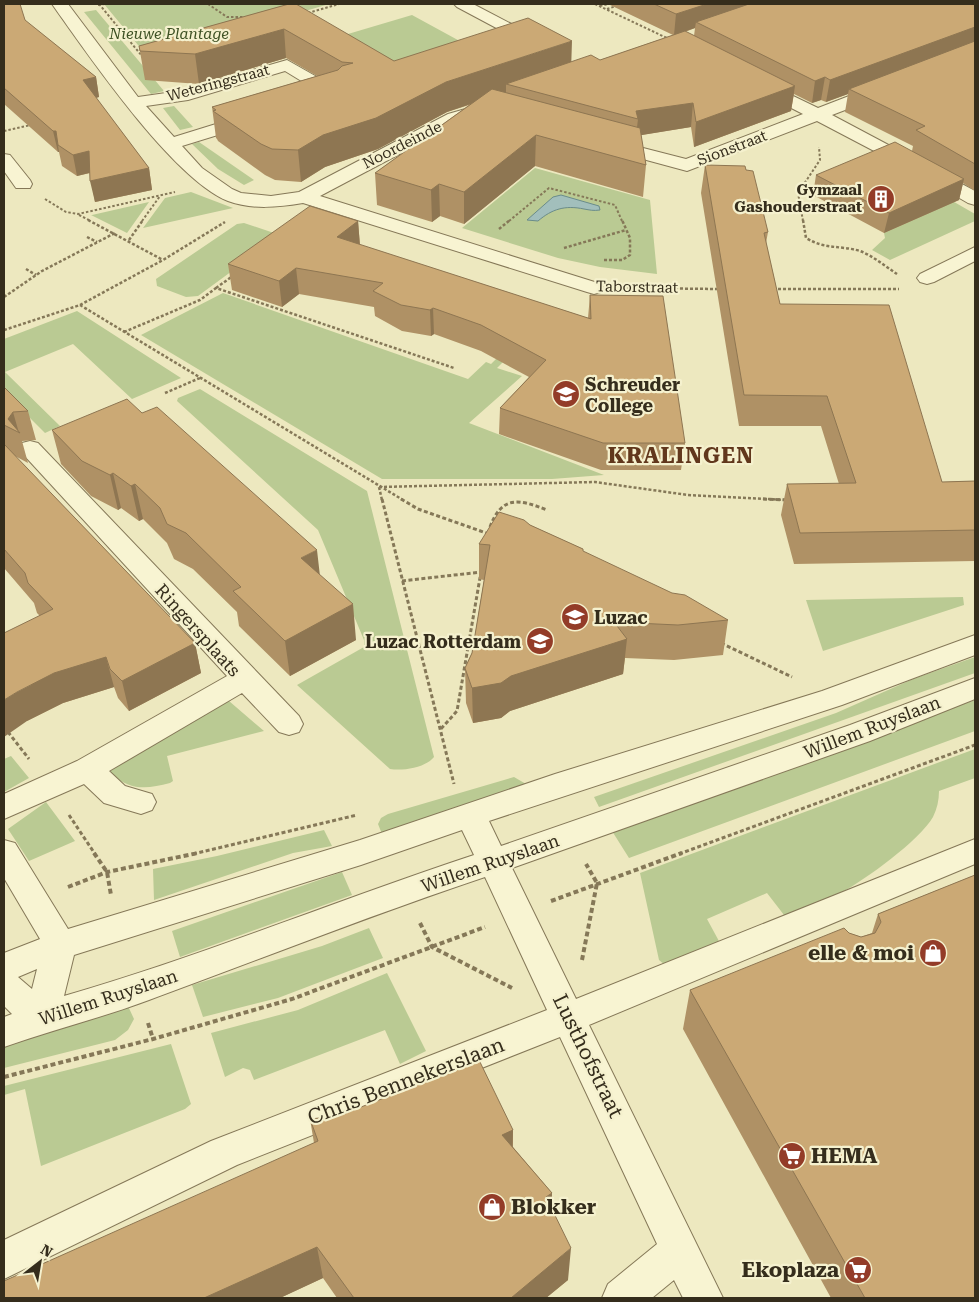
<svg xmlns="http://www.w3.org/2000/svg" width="979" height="1302" viewBox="0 0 979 1302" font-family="'Roboto Serif',serif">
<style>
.green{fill:#baca93}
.water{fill:#a2bfbc;stroke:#6a8c8a}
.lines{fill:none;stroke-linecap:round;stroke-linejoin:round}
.minor-casing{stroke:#857858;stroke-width:2}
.path-far3{stroke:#857858;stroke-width:2;stroke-dasharray:2.5 2;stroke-linecap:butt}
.path-far2{stroke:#857858;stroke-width:2.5;stroke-dasharray:3 2;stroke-linecap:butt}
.path-far1{stroke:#857858;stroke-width:3;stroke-dasharray:4 2.5;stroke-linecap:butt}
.path{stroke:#857858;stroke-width:4;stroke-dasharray:5 3;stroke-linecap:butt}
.minor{fill:#f8f4d2;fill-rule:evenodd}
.wall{fill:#af9165;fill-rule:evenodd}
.shaded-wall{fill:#8e7652}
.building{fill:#cba975;stroke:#8e7652}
.labels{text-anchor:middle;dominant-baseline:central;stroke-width:4.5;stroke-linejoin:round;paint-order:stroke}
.far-park-label{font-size:15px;font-style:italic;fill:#3d5123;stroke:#f5f1ce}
.far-street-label{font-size:15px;fill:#352d1c;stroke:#f5f1ce}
.far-poi-label{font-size:15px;font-weight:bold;fill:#352d1c;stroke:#f5f1ce;text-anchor:end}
.poi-label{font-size:18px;font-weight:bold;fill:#352d1c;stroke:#f5f1ce;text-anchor:start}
.street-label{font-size:18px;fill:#352d1c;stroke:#f5f1ce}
.near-poi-label{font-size:21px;font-weight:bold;fill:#352d1c;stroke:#f5f1ce;text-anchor:end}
.near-street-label{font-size:21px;fill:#352d1c;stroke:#f5f1ce}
.district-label{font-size:22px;font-weight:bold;letter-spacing:1px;fill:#61371c;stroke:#f5f1ce}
</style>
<rect width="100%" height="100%" fill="#ede8bf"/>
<path class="green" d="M104 4H329L295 14 162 74Z
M96 10 164 91 151 94 84 12Z
M412 15 489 57 396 87 321 42Z
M174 106 193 127 180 130 163 108Z
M199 142 254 180 244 185 218 169 192 144Z
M535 168 650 200 657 274 600 267 558 258 462 228Z
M916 180 975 214V221L890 260 872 250 885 238 884 233 949 204Z
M191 192 233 208 143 228 165 198Z
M149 202 127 233 91 215H92Z
M244 223 277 234V238L198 296 186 297 157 286 156 279 237 224Z
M223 293 468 379 486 362 491 364 498 357 506 359 497 368 522 376 469 423 604 475 552 479H382L141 335Z
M77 311 181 378 132 399 73 344 5 372 60 426 45 433 4 392V339Z
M200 389 367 491 434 757C425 768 403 771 390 769L297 685 364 647V640L318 530 177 401 178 398Z
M963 597 964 605 823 651 806 600Z
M975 657V673L599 807 594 797 836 713 913 679Z
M975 700V731L629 858 612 831Z
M229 701 264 731 167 756 173 781 170 783C147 789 131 791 111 774V767L119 760Z
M975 749V778L939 791C939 800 937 809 933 817 919 841 866 879 841 893 825 902 806 909 788 916L784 915 767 893 707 919 720 943 665 965 659 960 640 873Z
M11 756 29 778 4 792V759Z
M514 777 526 784 382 834 378 824 381 818 388 814Z
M46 802 75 841 29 861 8 829Z
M324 830 332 846 293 853 154 900 153 869 217 856Z
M342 872 352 895 180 957 172 931Z
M369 928 383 958 278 998 203 1017 192 985 322 946Z
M387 973 426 1051 400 1064 385 1030 254 1080 250 1070 243 1068 225 1077 211 1033 298 1010Z
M128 1006 134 1019 128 1030 115 1040 4 1068V1047Z
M171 1044 191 1104 185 1109 41 1166 25 1089 4 1095V1086Z"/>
<path class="water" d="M561 195 599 206 600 210C593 211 590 210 584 209 565 205 552 209 538 221L527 220 553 197Z"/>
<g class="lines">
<g class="minor-casing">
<path id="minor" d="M52 4H68L138 97 180 91 287 60 340 90 343 94C338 101 329 101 322 100L319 96 321 93 285 71 188 100 146 106 174 137 245 115H257L260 119 257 123 182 146 202 168 232 189 241 193 271 196 299 192 448 114 476 106 482 107 485 111 482 115 460 122 320 196 601 284 604 288 601 292 594 294 587 292 303 203C279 207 252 210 228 201 173 179 88 55 52 4Z
M454 4H473L544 41 546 44 544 47H532L457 7Z
M760 80 818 108 875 86H887L890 90 887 94 832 115 975 191V205L968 203 918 174 817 121 687 171 602 148 599 144 602 140 608 139 686 159 803 114 754 89 752 85 754 81Z
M4 154 10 155 30 180 32 184 30 188H16L4 171Z
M975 247V261L934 282 927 284 920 282 917 278 920 274Z
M30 441 38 443 299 716 303 724 299 732 289 735 279 732 242 693 109 771 125 786 152 794 156 802 152 810 141 814 104 803 84 784 4 819V794L77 761 227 676 22 453 18 448 22 443Z
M975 635V655L842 705 489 821 501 846 850 725 975 678V699L870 741 512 868 576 999 975 839V864L589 1025 723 1298H683L674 1280 652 1298H602L608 1284 657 1244 560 1037 237 1165 4 1279V1240L211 1141 547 1010 485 877C371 915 261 959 149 1000 101 1018 52 1030 4 1047V1017L12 1014 4 1006V953L40 939 4 878V840L15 843 68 929 360 840 555 774 822 691ZM462 830 474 855C337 900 203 956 64 996L74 955 361 865ZM37 969 32 989 18 977Z"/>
</g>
<path class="path-far3" d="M99 4 142 56
M208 4 227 17H245
M595 4 669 39
M98 5 105 4
M600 6 608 4
M607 9 623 4
M308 13 339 4
M4 131 31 125
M45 199 66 212 78 214 175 192
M79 215 91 221
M142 221 160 196
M509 221 549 188 615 205 622 221
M803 221 798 193 820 160 819 147"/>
<path class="path-far2" d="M88 220 163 260
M803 220 806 238C826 250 840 245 860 251 873 256 885 266 897 274
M499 229 510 220
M87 237 97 242
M129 240 143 220
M564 248 626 230
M604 260H622L630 255V238L622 220
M26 269 36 275
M216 288 234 275
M625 288 719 289
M773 289H899
M4 297 42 271 115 233
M80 305 403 500
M4 330 80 305 163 260 225 222
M124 332 200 300 216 288 454 368
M165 393 200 378
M379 487 595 482 688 495 787 500
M379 487 382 500"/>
<path class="path-far1" d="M382 499 454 784
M401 499 418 509 489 534
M763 499 787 500
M490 527C502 495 519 499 547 510
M402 581 481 572 457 711 440 730
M721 643 792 677
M8 732 29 759
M69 815 95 854
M193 854 357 815
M679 854 975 745"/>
<path class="path" d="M94 853 107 872 111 895
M68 887 107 872 198 853
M551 901 682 853
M420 923 432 947 512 988
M582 960 597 883 586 864
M148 1023 153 1039
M4 1077 153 1039 292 999 485 927"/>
<use href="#minor" class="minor"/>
</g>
<path class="wall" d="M4 4 96 77 99 97 96 98 149 168 152 190 95 202 90 173 77 176 62 166 59 152H58L4 104Z
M289 4 394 61 572 62 600 60 673 35 608 4H975V191L963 183 959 200 884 233 813 195 816 175 912 151 913 146 845 112 848 94 826 102 821 100 812 103 794 94 791 111 694 147 691 127 641 135 646 165 643 197 535 166 464 224 440 216 432 222 377 205 375 173 469 105 447 112 378 149 325 167 301 182 275 180 265 175 218 141 217 139 216 138 212 107 317 76 286 58 199 84 145 80 139 46ZM695 28 694 36 685 32Z
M705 165 746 170 768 232 766 243 780 304 942 482 975 481V561L794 564 781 515 787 484H839L821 426H739L701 193Z
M358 221 360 245 588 318 590 295 685 443 681 470H601L499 434 500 408 529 377 481 351 434 334 431 336 402 331 375 316 374 307 299 294 282 307 232 290 228 264Z
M4 387 28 411 36 440 22 441 28 463 15 456 195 643 201 673 129 711 118 698 114 687 63 703 27 721 39 615 37 613 34 603 4 568Z
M52 430 319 574 356 640 290 676 239 626 237 612 193 569 174 559 167 543 143 519 139 521 121 508 118 510 91 496 61 464Z
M530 525 583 549V552L728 620 723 655 674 660 625 658 623 674 510 711 501 718 473 723 466 703 465 668 472 653 484 580 479 579V544Z
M975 875V1298H831L683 1029 690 990 849 933 861 937 872 933 878 914Z
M310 1119 513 1130V1147L552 1193 551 1208 568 1280 546 1298H337L323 1278 280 1298H4L314 1143Z"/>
<path class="shaded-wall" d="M707 4H768L696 22 695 28 674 35 676 14Z
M975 27V47L849 89 848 94 826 102 830 80Z
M284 29 286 58 199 84 195 54Z
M572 41 571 71 506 84V92L447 112 378 149 325 167 301 182 298 150 323 135 446 82Z
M96 77 99 97 87 100 83 80Z
M825 77 821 100 812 103 815 81Z
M795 86 791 111 694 147 696 122Z
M693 103 691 127 636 136 638 119 636 111Z
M53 131H56L59 152H58Z
M536 135 535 166 464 224V192Z
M89 151 93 172 77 176 73 155Z
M149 168 152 190 95 202 90 181Z
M964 179 959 200 884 233 889 213Z
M439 184 440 216 432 222 431 190Z
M358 221 360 247 337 237Z
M296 268 299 294 282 307 279 281Z
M433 308 434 334 431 336 430 310Z
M13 412 19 433 8 419Z
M113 473 121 508 118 510 110 475Z
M135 484 143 519 139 521 131 486Z
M317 550 321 585 301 558Z
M353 604 356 640 290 676 285 641Z
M627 639 623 674 510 711 501 718 473 723 472 688Z
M195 643 201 673 129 711 122 681Z
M106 657 114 687 63 703 27 721 4 737V700L17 692 54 673Z
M513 1130 512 1163 502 1135Z
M552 1193 550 1225 546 1197Z
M317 1247 323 1278 280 1298H204Z
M571 1248 568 1280 546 1298H511Z"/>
<path class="building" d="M4 4H20L25 20 96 77 83 80 149 168 90 181 89 151 73 155 58 145 56 131H53L4 88Z
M289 4H296L394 61 528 18 572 41 446 82 376 118 323 135 298 150 272 149 261 144 213 111 216 110 212 107 338 70 342 66 353 63 342 62 284 29 195 54 140 51 139 46Z
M654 4H707L676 14Z
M749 4H975V27L830 80 825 77 815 81 696 22Z
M685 31 795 86 696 122 693 103 636 111 638 119 506 84 591 55 600 60Z
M975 41V164L916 130 925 126 849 89Z
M492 89 640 128 646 165 536 135 464 192 439 184 431 190 375 173Z
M895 142 964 179 889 213 816 175Z
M705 165 745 166 746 170 753 171 768 232 764 233 780 304 889 305 942 482 975 481V530L800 533 787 484 856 483 827 396 744 395Z
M310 206 358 221 337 237 591 319 590 295 663 296 685 443H603L500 408 546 360 481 325 433 308 430 310 401 305 373 291 383 283 296 268 279 281 228 264Z
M4 387 28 411 13 412 8 419 20 433 4 425Z
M127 399 142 413 157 407 317 550 301 558 353 604 285 641 233 591 241 587 186 533 167 524 160 508 135 484 131 486 113 473 110 475 82 461 52 430Z
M4 444 195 643 122 681 110 669 106 657 54 673 17 692 4 700V633L53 609 28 583 25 573 4 549Z
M499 512 524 520 530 525 583 549V551L672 593 685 595 728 620 678 625 614 622 627 639 511 676 501 683 472 688 465 668 472 653 490 545 479 544Z
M975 875V1298H865L690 990 844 928 849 933 861 937 875 933 881 922 878 914Z
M479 1060 513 1130 502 1135 552 1193 546 1197 571 1248 511 1298H354L317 1247 204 1298H4V1281L318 1141 310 1119 338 1116 402 1091 422 1075 447 1073Z"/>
<defs>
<g id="building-disc" transform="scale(1.4375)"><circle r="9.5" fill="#933c28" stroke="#f5f1ce"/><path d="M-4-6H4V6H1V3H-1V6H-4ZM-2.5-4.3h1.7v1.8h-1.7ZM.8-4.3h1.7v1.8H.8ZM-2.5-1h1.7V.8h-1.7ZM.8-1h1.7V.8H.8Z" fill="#fff"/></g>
<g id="school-disc" transform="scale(1.4375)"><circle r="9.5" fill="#933c28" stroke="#f5f1ce"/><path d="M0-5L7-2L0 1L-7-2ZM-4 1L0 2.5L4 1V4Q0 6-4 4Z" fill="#fff"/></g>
<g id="shop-disc" transform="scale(1.4375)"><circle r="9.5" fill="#933c28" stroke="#f5f1ce"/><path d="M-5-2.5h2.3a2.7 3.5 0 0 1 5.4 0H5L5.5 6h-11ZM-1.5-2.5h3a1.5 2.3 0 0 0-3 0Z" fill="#fff"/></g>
<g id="supermarket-disc" transform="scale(1.4375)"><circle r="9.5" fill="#933c28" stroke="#f5f1ce"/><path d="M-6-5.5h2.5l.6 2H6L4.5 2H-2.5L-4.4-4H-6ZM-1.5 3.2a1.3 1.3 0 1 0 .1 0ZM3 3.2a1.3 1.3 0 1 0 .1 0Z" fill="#fff"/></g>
</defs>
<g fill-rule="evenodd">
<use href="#building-disc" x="881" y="199"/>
<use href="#school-disc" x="566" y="394"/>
<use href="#school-disc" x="575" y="617"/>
<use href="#school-disc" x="540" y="641"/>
<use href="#shop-disc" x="933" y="953"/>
<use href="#supermarket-disc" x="792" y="1156"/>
<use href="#shop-disc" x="492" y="1207"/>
<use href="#supermarket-disc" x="858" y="1270"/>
</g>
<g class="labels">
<g class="far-park-label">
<text x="169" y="34">Nieuwe Plantage</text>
</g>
<g class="far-street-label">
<text transform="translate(218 83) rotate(-15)">Weteringstraat</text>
<text transform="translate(402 145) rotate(-27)">Noordeinde</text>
<text transform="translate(732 148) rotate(-21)">Sionstraat</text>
<text transform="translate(637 287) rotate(1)">Taborstraat</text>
</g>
<g class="far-poi-label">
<text x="862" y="190">Gymzaal<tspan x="862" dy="17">Gashouderstraat</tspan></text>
</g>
<g class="poi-label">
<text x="585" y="384">Schreuder<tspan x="585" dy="21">College</tspan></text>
<text x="594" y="617">Luzac</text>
<text x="521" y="641" text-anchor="end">Luzac Rotterdam</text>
</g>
<g class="street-label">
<text transform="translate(198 630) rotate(48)">Ringersplaats</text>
<text transform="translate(872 727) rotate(-21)">Willem Ruyslaan</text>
<text transform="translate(490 863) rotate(-19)">Willem Ruyslaan</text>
<text transform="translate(108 997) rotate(-18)">Willem Ruyslaan</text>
</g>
<g class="near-poi-label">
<text x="914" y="953">elle &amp; moi</text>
<text x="811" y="1156" text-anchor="start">HEMA</text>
<text x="511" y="1207" text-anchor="start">Blokker</text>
<text x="839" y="1270">Ekoplaza</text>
</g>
<g class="near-street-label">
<text transform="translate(588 1056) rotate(64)">Lusthofstraat</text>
<text transform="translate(406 1081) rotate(-21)">Chris Bennekerslaan</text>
</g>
<g class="district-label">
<text x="681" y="455">KRALINGEN</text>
</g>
</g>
<rect width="979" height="1302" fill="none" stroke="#352d1c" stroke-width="10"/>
<g transform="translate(40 1262) rotate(31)" stroke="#f5f1ce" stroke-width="4" paint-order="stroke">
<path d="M0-4L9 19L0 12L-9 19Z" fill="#352d1c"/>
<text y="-8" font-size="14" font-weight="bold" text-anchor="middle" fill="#352d1c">N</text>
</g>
</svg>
